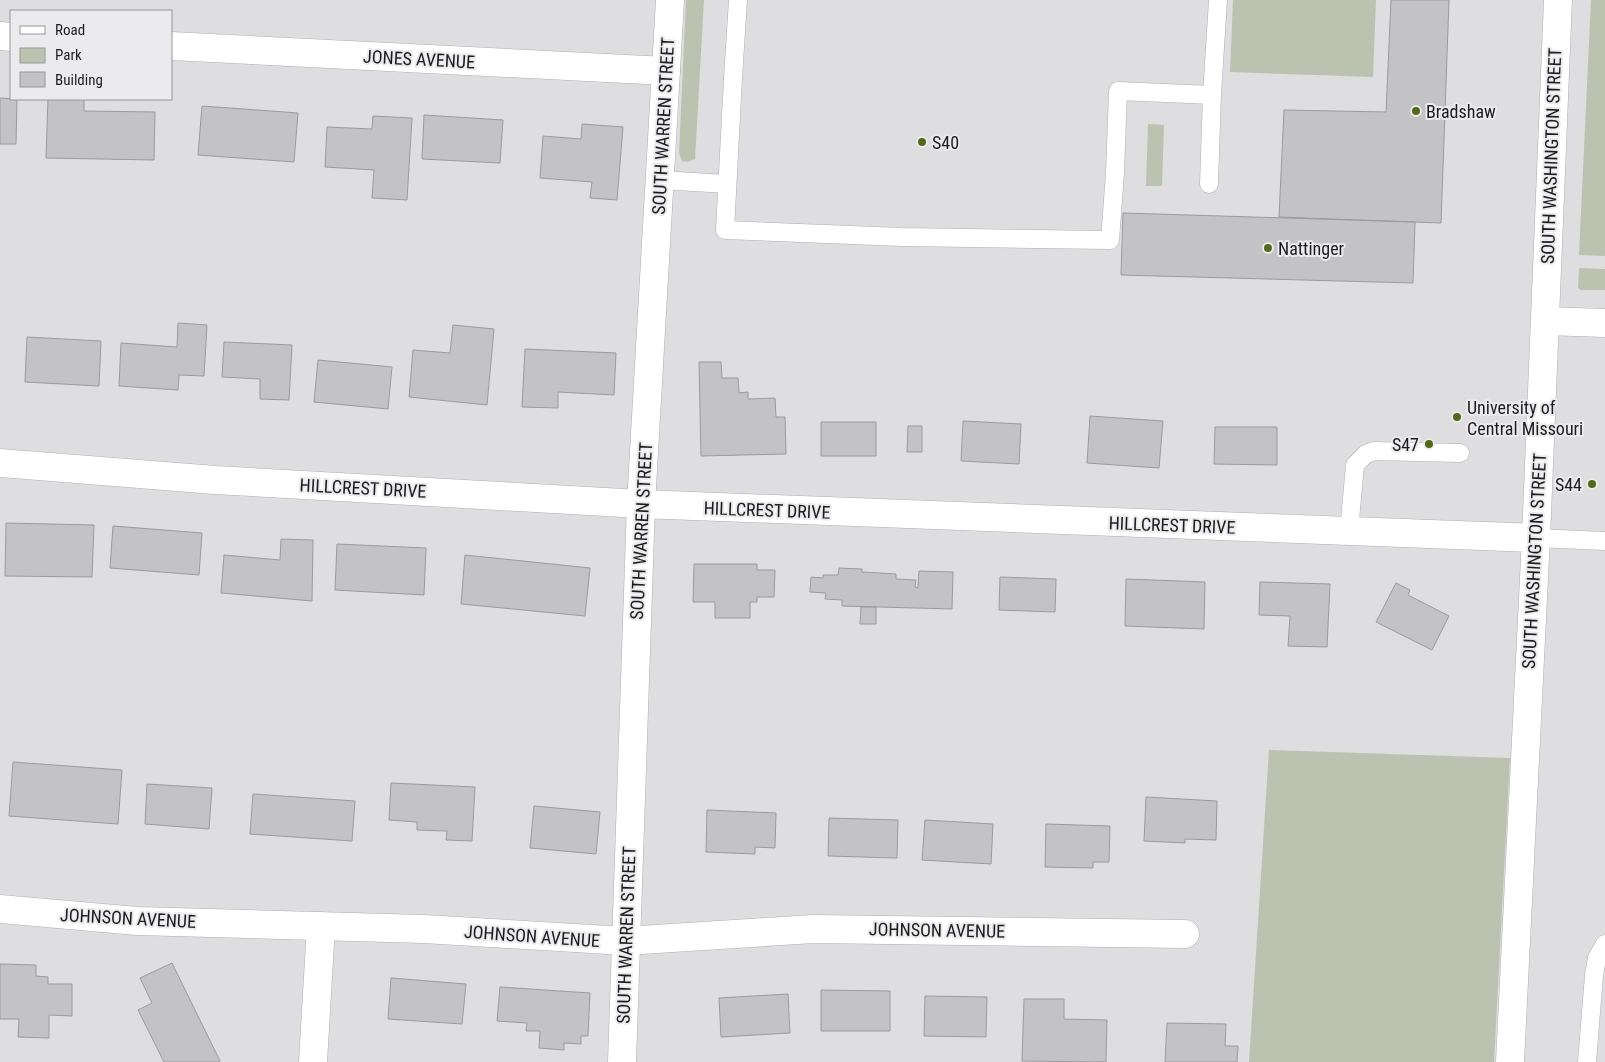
<svg xmlns="http://www.w3.org/2000/svg" width="1605" height="1062" viewBox="0 0 1605 1062" font-family="'Roboto Condensed',sans-serif">
<style>
.green{fill:#bbc3b0}
.building{fill:#c3c3c6;stroke:#9b9a9d}
.lines{fill:none;stroke-linecap:round;stroke-linejoin:round}
.lane-casing{stroke:#afaeb1;stroke-width:19}
.street-casing{stroke:#afaeb1;stroke-width:29}
.secondary-casing{stroke:#afaeb1;stroke-width:29}
.lane{stroke:#fff;stroke-width:18}
.street{stroke:#fff;stroke-width:28}
.secondary{stroke:#fff;stroke-width:28}
.poi-dot{fill:#526919;stroke:#ebebee;stroke-width:2}
.labels{text-anchor:middle;dominant-baseline:central;stroke-width:4;stroke-linejoin:round;paint-order:stroke}
.street-label{font-size:18px;fill:#1c1c1d;stroke:#ebebee}
.poi-label{font-size:18px;fill:#1c1c1d;stroke:#ebebee;text-anchor:start}
</style>
<rect width="100%" height="100%" fill="#dedde0"/>
<path class="green" d="M686 0H704L695 159 688 162 682 161 679 153Z
M1233 0H1376L1373 77 1230 72Z
M1591 0H1605V256L1579 255Z
M1148 124 1164 125 1162 186H1146Z
M1579 268 1605 269V290H1581L1578 288Z
M1269 750 1510 758 1494 1062H1249Z"/>
<path class="building" d="M1391 0H1449L1441 223 1279 217 1284 110 1386 112Z
M0 98 17 99 16 144H0Z
M48 99H84V111L155 112 154 160 46 158Z
M202 106 298 113 294 162 198 155Z
M424 115 503 120 500 163 422 159Z
M373 116 412 118 407 200 372 198 374 170 325 167 327 127 372 129Z
M582 124 623 127 617 200 590 198 592 182 540 178 543 136 581 139Z
M1123 213 1415 222 1413 283 1121 275Z
M178 323 207 325 204 376 179 375 178 390 119 386 121 343 177 347Z
M453 325 494 329 487 405 409 397 413 350 450 353Z
M27 337 101 341 99 386 25 382Z
M224 342 292 345 289 400 260 399V379L222 377Z
M525 349 616 353 614 395 558 392V408L522 407Z
M318 360 392 367 388 409 314 402Z
M699 362H721L722 378H738L739 393 748 392V399L775 398 776 417H785L786 454 701 456Z
M1090 416 1163 421 1159 468 1087 463Z
M963 421 1021 424 1019 464 961 461Z
M821 422H876V456H821Z
M908 426H922V452H907Z
M1215 427H1277V465L1214 464Z
M6 523 94 525 92 577 5 576Z
M113 526 202 533 199 575 110 568Z
M281 539 313 540 312 601 221 593 224 555 280 560Z
M337 544 426 548 424 595 335 590Z
M465 555 590 568 585 616 461 604Z
M694 564H757V570H775L774 597H757V602H750V618H715V602H693Z
M839 568 862 569V572L896 574V579L916 580 915 587 918 588 919 571 953 572 952 609 842 606V600L825 599 826 593 810 592 811 577 823 578V575H838Z
M1000 577 1056 579 1055 612 999 610Z
M1126 579 1205 582 1204 629 1125 626Z
M1260 582 1330 584 1327 647 1288 646 1290 616 1259 615Z
M1396 583 1410 590 1408 595 1449 616 1432 650 1376 622Z
M861 607H876V624H860Z
M13 762 122 770 118 824 9 816Z
M391 783 475 787 472 841 446 840 447 831 417 830V822L389 820Z
M147 784 212 788 209 829 145 824Z
M253 794 355 801 352 841 250 834Z
M1146 797 1217 801 1216 840 1185 839V843L1144 841Z
M534 806 600 812 596 854 530 848Z
M707 810 776 813 775 848 755 847V854L706 852Z
M829 818 898 820 897 858 828 856Z
M925 820 993 824 991 864 922 860Z
M1046 824 1110 826 1109 862H1093V868L1045 867Z
M172 963 220 1061 217 1062H164L138 1010 152 1003 140 978Z
M0 964 36 965V976L48 977V984H72V1016L49 1015V1038L18 1037 19 1019H0Z
M391 978 466 984 462 1024 388 1019Z
M500 987 590 993 588 1036H581V1044L564 1043V1050L539 1048 540 1031H526L527 1023 497 1021Z
M821 990 890 991V1031H821Z
M788 994 790 1033 721 1037 719 998Z
M925 996 987 997 986 1037 924 1036Z
M1024 999H1064V1019L1107 1020 1106 1062 1022 1061Z
M1167 1023 1226 1024 1225 1046H1238L1237 1062H1165Z"/>
<g class="lines">
<g class="lane-casing">
<path id="lane" d="M738 0 733 78 725 230 902 237 1110 240 1115 173 1118 91 1212 95 1218 0
M660 180 727 184
M1209 184 1212 95
M1349 531 1355 465 1366 454 1374 451 1460 453
M1536 538 1605 541
M1587 1062 1594 975 1597 958 1605 944"/>
</g>
<g class="street-casing">
<path id="street" d="M0 36 11 37
M171 46 666 71
M1545 321 1605 323
M0 463 215 480 641 504 1536 538
M0 909 137 921 424 929 625 941 813 929 1185 934
M313 1062 321 926
M1510 1062 1536 538 1558 0"/>
</g>
<g class="secondary-casing">
<path id="secondary" d="M622 1062 641 504 670 0"/>
</g>
<use href="#lane" class="lane"/>
<use href="#street" class="street"/>
<use href="#secondary" class="secondary"/>
</g>
<g class="poi-dot">
<circle cx="1416" cy="111" r="5"/>
<circle cx="922" cy="142" r="5"/>
<circle cx="1268" cy="248" r="5"/>
<circle cx="1457" cy="417" r="5"/>
<circle cx="1429" cy="444" r="5"/>
<circle cx="1592" cy="484" r="5"/>
</g>
<g class="labels">
<g class="street-label">
<text transform="translate(419 59) rotate(3)">JONES AVENUE</text>
<text transform="translate(663 126) rotate(-87)">SOUTH WARREN STREET</text>
<text transform="translate(1551 156) rotate(-88)">SOUTH WASHINGTON STREET</text>
<text transform="translate(363 488) rotate(3)">HILLCREST DRIVE</text>
<text transform="translate(767 510) rotate(2)">HILLCREST DRIVE</text>
<text transform="translate(1172 525) rotate(2)">HILLCREST DRIVE</text>
<text transform="translate(641 531) rotate(-87)">SOUTH WARREN STREET</text>
<text transform="translate(1534 561) rotate(-87)">SOUTH WASHINGTON STREET</text>
<text transform="translate(128 918) rotate(3)">JOHNSON AVENUE</text>
<text transform="translate(937 930) rotate(1)">JOHNSON AVENUE</text>
<text transform="translate(626 935) rotate(-88)">SOUTH WARREN STREET</text>
<text transform="translate(532 936) rotate(4)">JOHNSON AVENUE</text>
</g>
<g class="poi-label">
<text x="1426" y="111">Bradshaw</text>
<text x="932" y="142">S40</text>
<text x="1278" y="248">Nattinger</text>
<text x="1467" y="407">University of<tspan x="1467" dy="21">Central Missouri</tspan></text>
<text x="1419" y="444" text-anchor="end">S47</text>
<text x="1582" y="484" text-anchor="end">S44</text>
</g>
</g>
<rect x="10" y="10" width="162" height="90" fill="#ebebee" stroke="#98989a"/>
<rect x="20" y="26" width="25" height="8" fill="#ffffff" stroke="#98989a"/>
<text x="55" y="35" font-size="15" fill="#1c1c1d">Road</text>
<rect x="20" y="48" width="25" height="15" fill="#bbc3b0" stroke="#98989a"/>
<text x="55" y="60" font-size="15" fill="#1c1c1d">Park</text>
<rect x="20" y="72" width="25" height="15" fill="#c3c3c6" stroke="#98989a"/>
<text x="55" y="85" font-size="15" fill="#1c1c1d">Building</text>
</svg>
